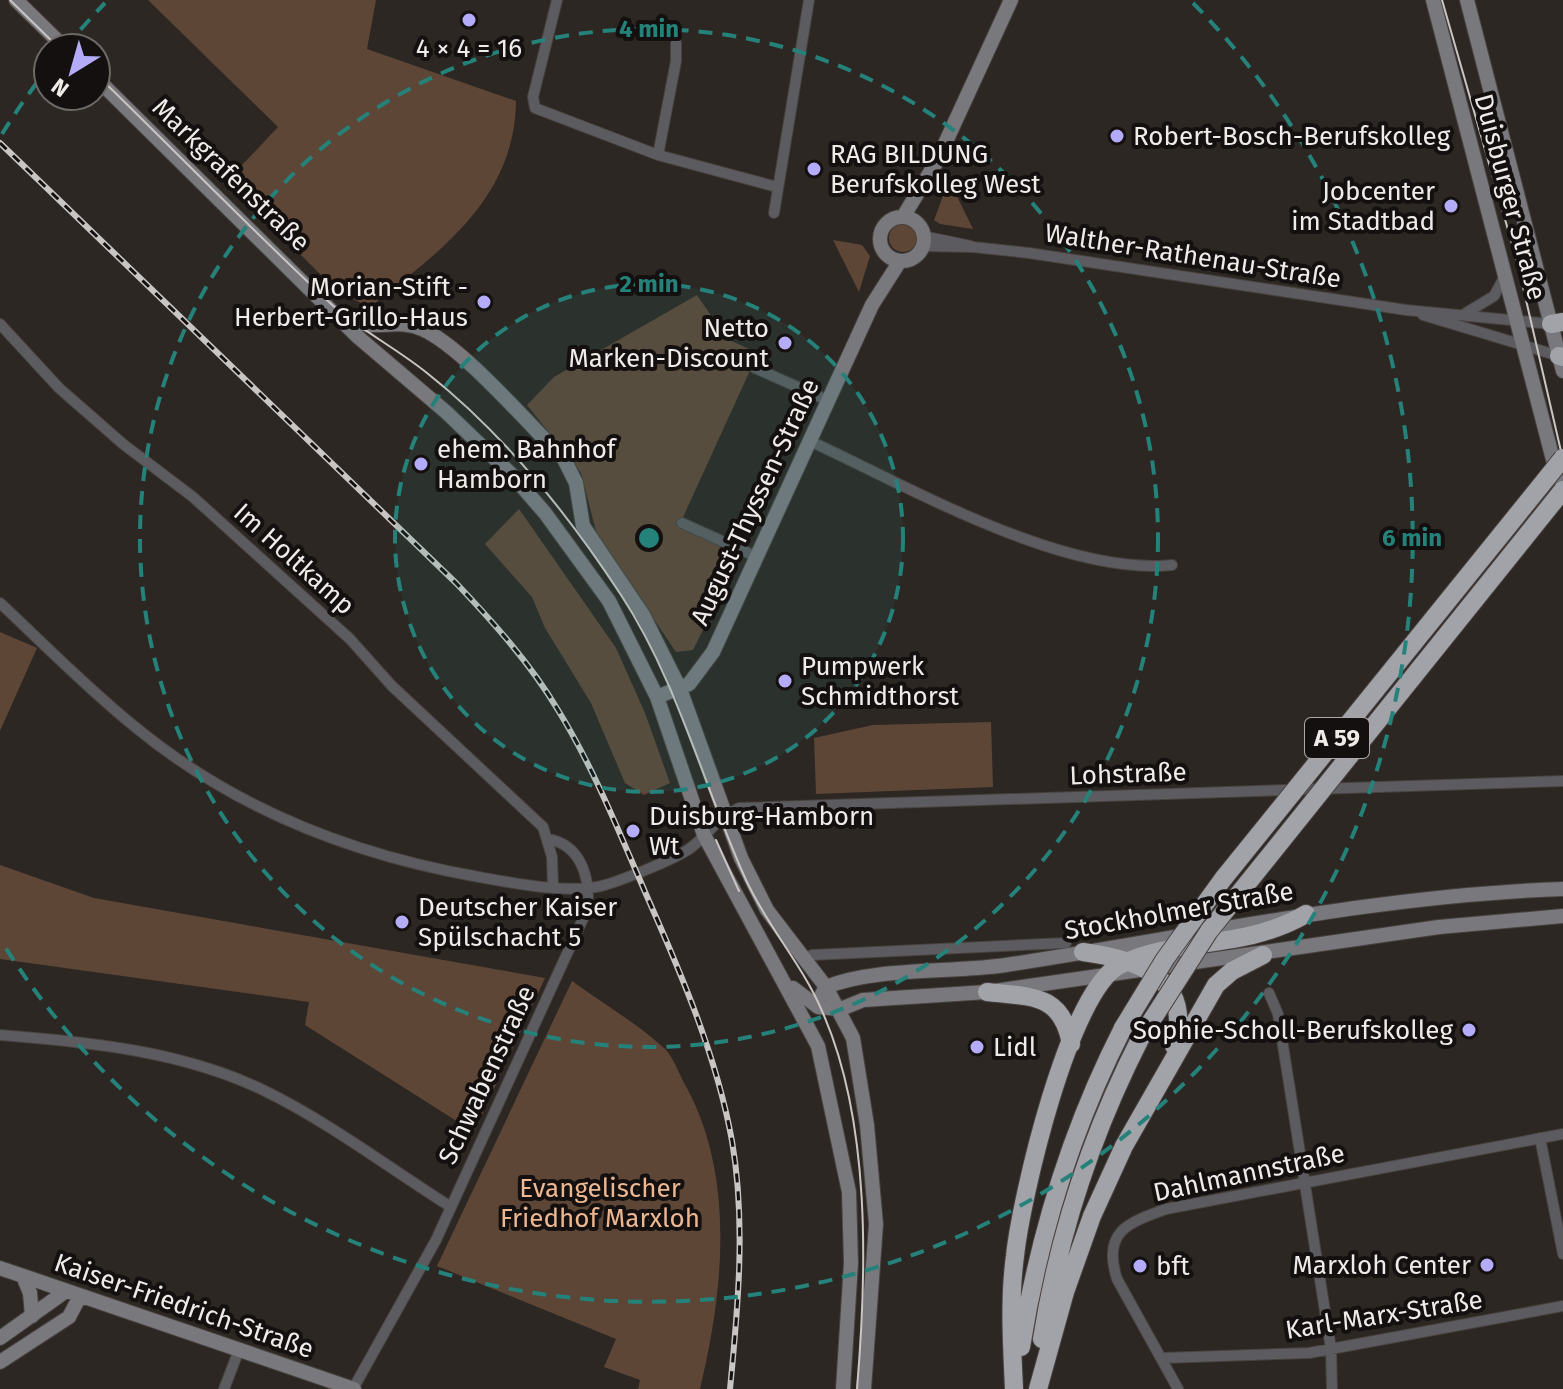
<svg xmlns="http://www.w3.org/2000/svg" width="1563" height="1389" viewBox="0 0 1563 1389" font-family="'Fira Sans',sans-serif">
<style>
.green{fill:#5e4636}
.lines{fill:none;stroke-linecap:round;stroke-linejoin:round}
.street-casing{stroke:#48423f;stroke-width:12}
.secondary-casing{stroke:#48423f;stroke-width:16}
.highway-casing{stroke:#48423f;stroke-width:20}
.street{stroke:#5c5b5f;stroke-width:10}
.secondary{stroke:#78787d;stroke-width:14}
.highway{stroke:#a2a2a9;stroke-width:18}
.tram{stroke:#c9c5c3;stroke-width:2}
.rail-casing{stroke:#c9c5c3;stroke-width:6}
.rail{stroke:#13100f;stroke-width:3;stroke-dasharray:9;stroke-linecap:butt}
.highway-bridge-casing{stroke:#48423f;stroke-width:20;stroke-linecap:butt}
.highway-bridge{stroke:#a2a2a9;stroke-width:18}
.ring{fill:none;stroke:#25827a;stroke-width:4;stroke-dasharray:14 10}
.poi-dot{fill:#b4acf9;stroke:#13100f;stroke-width:3}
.labels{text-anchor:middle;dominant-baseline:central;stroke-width:8;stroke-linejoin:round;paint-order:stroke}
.shield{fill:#13100f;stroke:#ada9a8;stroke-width:2}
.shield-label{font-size:24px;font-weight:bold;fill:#efebe9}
.poi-label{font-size:26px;fill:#efebe9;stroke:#13100f;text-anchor:start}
.street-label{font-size:26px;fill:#efebe9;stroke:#13100f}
.park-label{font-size:26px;fill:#edb792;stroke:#13100f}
.centre{fill:#25827a;stroke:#13100f;stroke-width:4}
.ring-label{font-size:24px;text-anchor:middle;font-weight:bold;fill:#25827a;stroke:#13100f;stroke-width:8;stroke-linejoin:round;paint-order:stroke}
</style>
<rect width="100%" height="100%" fill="#2d2723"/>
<path class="green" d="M148 0H376L367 49 516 101C515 199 439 252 370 307L338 292 227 181 278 127Z
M949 180 973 229 940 224 934 220Z
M889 238a14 14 0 1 1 28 0a14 14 0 1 1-28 0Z
M833 240 862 245 870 256 859 292Z
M697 295 727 339 758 353 679 526 740 555 693 650 676 652 597 535 581 473 527 405 554 377Z
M519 509 616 648 645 713 670 783 644 795 625 783 591 703 545 628 532 597 485 544Z
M0 632 37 648 0 731Z
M991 722 993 787 816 794 814 738 873 725Z
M0 865 94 898 545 978 474 1132 305 1025 309 1002 0 959Z
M572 981C602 1003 637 1023 665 1049 673 1057 678 1071 683 1081 736 1173 724 1289 700 1389H638L640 1380 604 1367 616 1339 437 1266Z"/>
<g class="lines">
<g class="street-casing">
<path id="street" d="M557 0 533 97 535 108 658 155 777 187
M658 155 676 61V43
M774 213 809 0
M923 236 971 246
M922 246 973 247 1029 253 1406 310 1551 324
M1466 313 1494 296 1506 274
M1423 315 1559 356
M0 324 59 388 123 444 193 497 350 639 392 686 543 827 552 857 553 886
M755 368 829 401
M810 441C909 487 1063 576 1172 565
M682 523 757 557
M0 603C44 644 87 688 134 726 233 808 353 855 479 877 513 883 572 895 605 885 622 880 681 857 693 846 712 831 715 819 739 808L1563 781
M802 959 812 955 1066 943
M1269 993 1278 1014 1331 1349 1332 1389
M0 1035C89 1042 182 1051 263 1090 329 1122 389 1168 451 1207
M1540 1138 1563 1254
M1163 1358 1309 1353 1563 1306
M224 1389 239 1350
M353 1389 436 1240 587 910C591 880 582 844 547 839
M1178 1389 1117 1279C1102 1232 1127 1223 1166 1209L1563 1134"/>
</g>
<g class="secondary-casing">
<path id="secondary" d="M16 0 65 48
M1433 0 1563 498
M1467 0 1563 371
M96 78 358 337 446 412 512 475 545 513 609 601 657 697 704 835 818 1046 849 1192 851 1263 843 1389
M903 217 937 161 1011 0
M880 239a22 22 0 1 1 44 0a22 22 0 1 1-44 0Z
M345 317C371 334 395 317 422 329 462 346 530 426 564 459L576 483 583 526 643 615 680 689 741 858 767 910 826 987 853 1038 867 1125 876 1224 864 1389
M657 697 689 684 713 652 872 305 900 261
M793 988 818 1007 841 1009 863 1000 987 992 1439 927 1563 916
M822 994 826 987C875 967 952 973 1006 965 1191 937 1375 895 1563 889
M0 1268 354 1389
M23 1276 30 1293 32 1316
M0 1338 66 1291
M0 1362 69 1317 80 1296"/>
</g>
<g class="highway-casing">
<path id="highway" d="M1551 324 1563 322
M1559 356 1563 357
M1083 952C1137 959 1194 978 1174 1046
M987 992C1031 997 1062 993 1071 1044
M1042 1339C1059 1231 1092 1133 1141 1037
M1021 1347C1039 1234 1071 1130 1123 1028
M1014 1389C1012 1345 1009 1300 1015 1256 1021 1199 1069 990 1120 965 1176 937 1245 950 1306 914
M1038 1389 1065 1292 1092 1216 1124 1146 1216 985 1232 971 1263 955"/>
</g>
<use href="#street" class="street"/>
<use href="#secondary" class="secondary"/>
<use href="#highway" class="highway"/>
<path class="tram" d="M10 0 59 48
M1442 0 1517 261 1563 460
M96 74C174 150 250 228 330 303 360 330 396 348 427 373 503 433 568 514 621 595 678 682 703 785 746 880 767 926 802 964 822 1011 871 1121 867 1271 857 1389
M716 840 739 891"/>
<g class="rail-casing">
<path id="rail" d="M0 143 456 583C493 622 530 663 558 710 595 770 621 837 649 901 683 978 717 1058 732 1141 746 1222 738 1308 730 1389"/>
</g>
<use href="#rail" class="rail"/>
<g class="highway-bridge-casing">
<path id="highway-bridge" d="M1123 1028 1165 959 1223 879 1563 458
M1141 1037 1209 931 1563 490"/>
</g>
<use href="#highway-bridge" class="highway-bridge"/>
</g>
<circle cx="649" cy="538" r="254" fill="#25827a" fill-opacity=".12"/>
<g class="ring">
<circle cx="649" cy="538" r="254"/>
<circle cx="649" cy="538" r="509"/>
<path d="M2 134A763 763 0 0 1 48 68M65 48A763 763 0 0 1 105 3M1193 3A763 763 0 1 1 2 942"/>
</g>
<g class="poi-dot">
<circle cx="469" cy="20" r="8"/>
<circle cx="1117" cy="136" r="8"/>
<circle cx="814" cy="169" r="8"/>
<circle cx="1451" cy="206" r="8"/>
<circle cx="484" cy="302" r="8"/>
<circle cx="785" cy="343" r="8"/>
<circle cx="421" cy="464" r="8"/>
<circle cx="785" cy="681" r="8"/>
<circle cx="633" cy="831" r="8"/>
<circle cx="402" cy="922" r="8"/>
<circle cx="1469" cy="1030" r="8"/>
<circle cx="977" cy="1047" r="8"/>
<circle cx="1487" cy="1265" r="8"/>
<circle cx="1140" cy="1266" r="8"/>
</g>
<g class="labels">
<rect class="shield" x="1305" y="718" width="64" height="40" rx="6"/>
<g class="shield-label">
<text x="1337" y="738">A 59</text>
</g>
<g class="poi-label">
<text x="469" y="48" text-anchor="middle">4 × 4 = 16</text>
<text x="1133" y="136">Robert-Bosch-Berufskolleg</text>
<text x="830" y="154">RAG BILDUNG<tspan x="830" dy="30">Berufskolleg West</tspan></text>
<text x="1435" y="191" text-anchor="end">Jobcenter<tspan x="1435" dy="30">im Stadtbad</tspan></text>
<text x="468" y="287" text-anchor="end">Morian-Stift -<tspan x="468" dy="30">Herbert-Grillo-Haus</tspan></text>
<text x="769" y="328" text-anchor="end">Netto<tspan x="769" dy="30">Marken-Discount</tspan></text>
<text x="437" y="449">ehem. Bahnhof<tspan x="437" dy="30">Hamborn</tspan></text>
<text x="801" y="666">Pumpwerk<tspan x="801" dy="30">Schmidthorst</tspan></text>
<text x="649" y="816">Duisburg-Hamborn<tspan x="649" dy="30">Wt</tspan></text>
<text x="418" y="907">Deutscher Kaiser<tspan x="418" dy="30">Spülschacht 5</tspan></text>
<text x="1453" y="1030" text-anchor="end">Sophie-Scholl-Berufskolleg</text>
<text x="993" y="1047">Lidl</text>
<text x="1471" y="1265" text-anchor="end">Marxloh Center</text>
<text x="1156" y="1266">bft</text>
</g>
<g class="street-label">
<text transform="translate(231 175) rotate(44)">Markgrafenstraße</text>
<text transform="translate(1510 197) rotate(75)">Duisburger Straße</text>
<text transform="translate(1193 256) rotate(9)">Walther-Rathenau-Straße</text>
<text transform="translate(755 502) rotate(-65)">August-Thyssen-Straße</text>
<text transform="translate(294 559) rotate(42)">Im Holtkamp</text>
<text transform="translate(1128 774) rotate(-2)">Lohstraße</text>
<text transform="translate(1179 911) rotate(-10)">Stockholmer Straße</text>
<text transform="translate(487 1075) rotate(-65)">Schwabenstraße</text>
<text transform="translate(1249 1173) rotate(-12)">Dahlmannstraße</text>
<text transform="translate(184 1306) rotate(19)">Kaiser-Friedrich-Straße</text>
<text transform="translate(1384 1315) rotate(-9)">Karl-Marx-Straße</text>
</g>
<g class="park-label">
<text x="600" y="1188">Evangelischer<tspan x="600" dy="30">Friedhof Marxloh</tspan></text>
</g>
</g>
<circle cx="649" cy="538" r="12" class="centre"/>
<g class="ring-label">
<text x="649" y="37">4 min</text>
<text x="649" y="292">2 min</text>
<text x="1412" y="546">6 min</text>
</g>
<g transform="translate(72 72) rotate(217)"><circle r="38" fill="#13100f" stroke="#6b6866" stroke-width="2"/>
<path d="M0-6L14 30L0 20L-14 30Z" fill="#b4acf9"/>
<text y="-12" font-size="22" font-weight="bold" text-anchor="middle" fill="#efebe9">N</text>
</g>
</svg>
